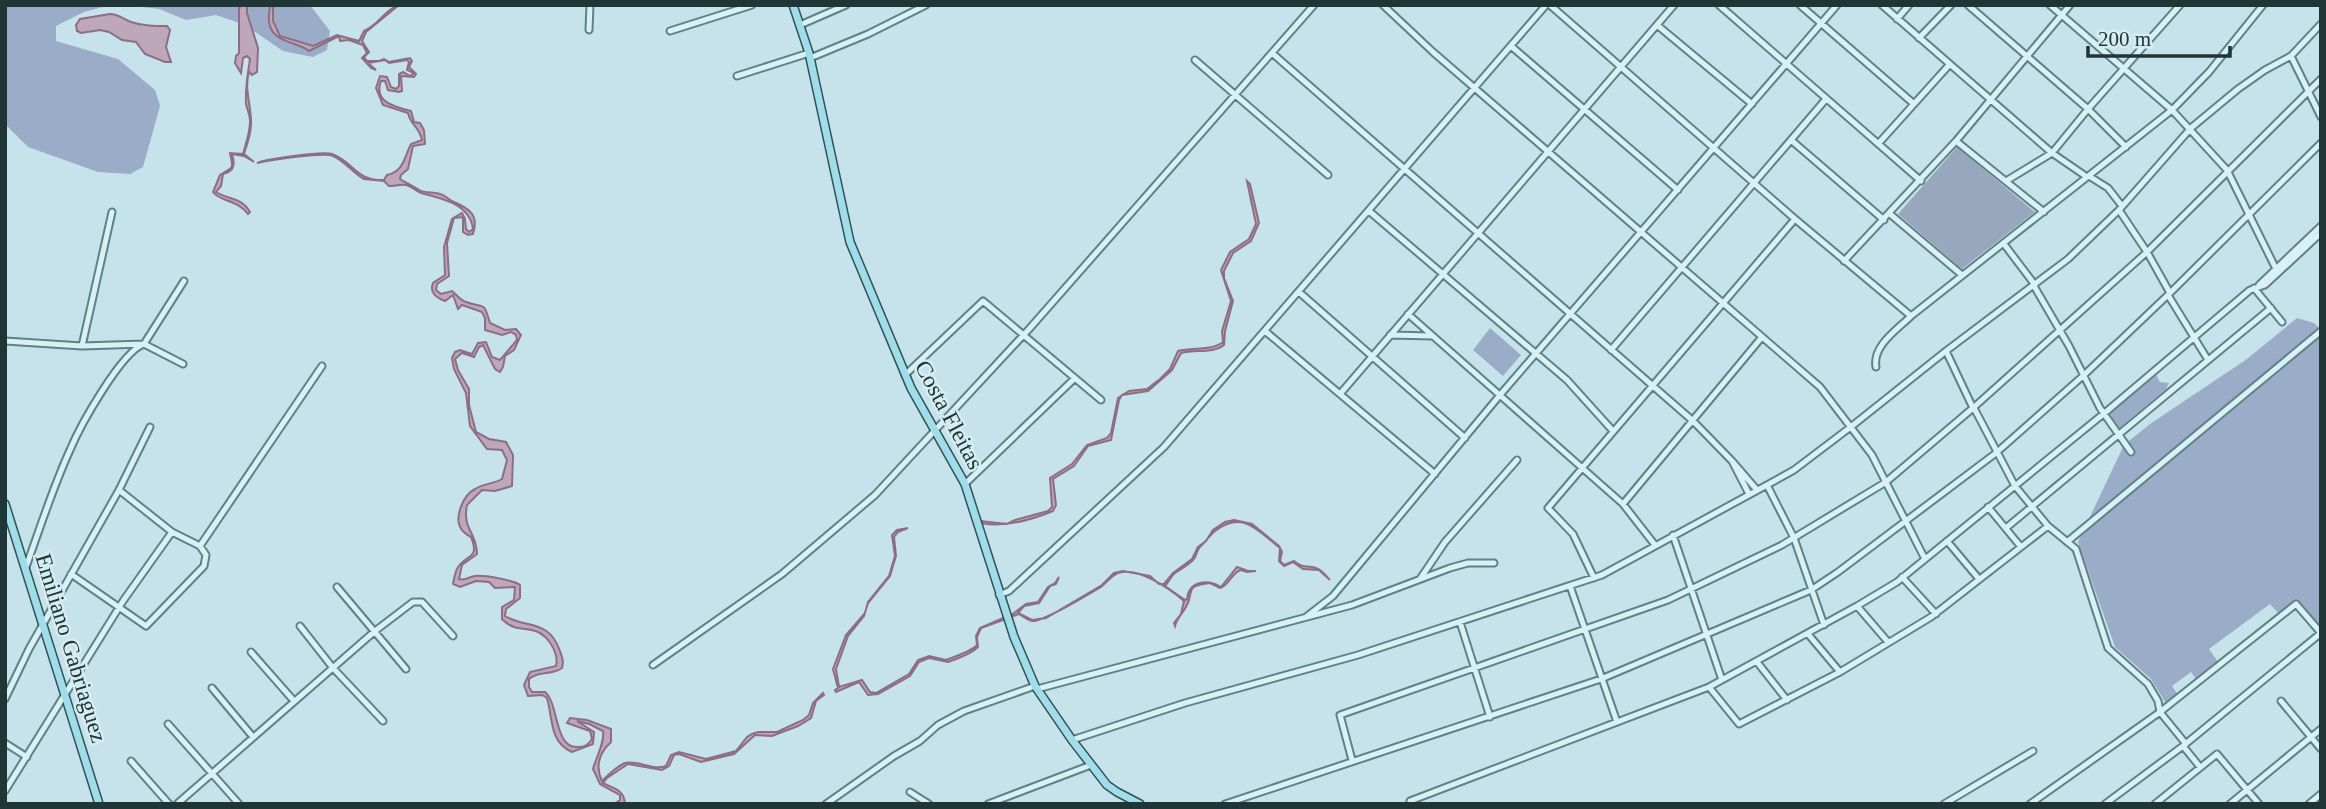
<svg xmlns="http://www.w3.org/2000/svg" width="2326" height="809" viewBox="0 0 2326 809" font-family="Georgia,serif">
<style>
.green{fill:#9bacc8}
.cemetery{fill:#99a7be}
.water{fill:#bfa7ba;stroke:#8c6e85;stroke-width:2}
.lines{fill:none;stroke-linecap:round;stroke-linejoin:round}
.minor-casing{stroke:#5d8385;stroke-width:9}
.major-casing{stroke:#315352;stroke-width:10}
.minor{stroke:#d9f0f6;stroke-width:5}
.major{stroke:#a1dceb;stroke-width:7}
.labels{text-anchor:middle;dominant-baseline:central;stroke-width:5;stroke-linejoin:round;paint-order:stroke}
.street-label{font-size:23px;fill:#203636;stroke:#d5ecf3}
</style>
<rect width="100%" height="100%" fill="#c6e3eb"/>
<path class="green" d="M5 5H110L84 12 56 26V41L118 59 155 90 160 106 143 167 130 174 98 172 28 147 6 125Z
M126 5H310L330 31 327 50 313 57 283 51 245 25 216 15 186 20 159 9Z
M2297 318 2314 323 2321 330V627L2296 599 2280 615 2270 604 2209 649 2218 662 2196 679 2191 672 2172 686 2178 695 2167 705 2151 679 2115 647 2078 542 2124 445 2150 424 2247 359Z
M1490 328 1521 355 1503 376 1473 350Z
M2156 375 2160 382 2169 383 2166 389 2119 428 2108 414Z"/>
<path class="cemetery" d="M1957 147 2035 212 1962 269 1898 214Z"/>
<path class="water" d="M241 5H247V13L258 48 257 72 252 75 249 72C244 88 251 105 251 121 252 133 247 143 244 154L254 162 244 156 232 154C235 164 235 171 223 174L221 186 216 192C229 200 241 197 250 212L248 214C237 199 220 202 213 192L220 175C233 166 234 171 230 153L243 154C246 143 250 133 250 121 250 115 247 109 246 104 245 88 248 73 250 59L247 56 243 58 241 73 235 63 236 56 239 53V8Z
M270 5H273V21L280 36 313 46 337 35 359 41 364 31C379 25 384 10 399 5L366 32 362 41 369 52 364 57 367 61H379L384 59 389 62 410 58 412 61 409 67 416 74 414 77 401 76 402 91 399 92 388 90 385 81H381C373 102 395 107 411 111L414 122 420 123 424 130 425 144 413 146 408 169 401 175 400 179C406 183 413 186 419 190 424 193 434 192 440 194 445 195 449 200 454 202 470 209 479 215 473 234L468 235 463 232V217L454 218 447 243 449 276 437 284 436 290 441 294 452 291C457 295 460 300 466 302 486 309 483 300 490 323L505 330 516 329 521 335 514 350 505 356 503 367 500 372 495 369 483 345 479 347 474 357 462 353 455 359 458 370 469 389V405L476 432 489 439 506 442 513 455 512 486 495 491 482 490 467 505C462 530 477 532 477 554L462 565 459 579C466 581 467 577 475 576 484 575 513 580 520 585V598L506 609 505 616C527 629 549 619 560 651 562 657 564 661 562 668 552 676 539 670 529 679V687L532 692H545C559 703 554 749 578 747 585 747 588 745 592 739L590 731 567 723 570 718 587 720 611 729V742C599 753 595 766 602 781 608 775 617 766 625 763 639 760 653 771 666 766L671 755 679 752 706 759 736 751 747 737 752 734 758 732H777L803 720 809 715 813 703 823 693 824 695 816 701 811 718 798 726 772 736 755 735 734 754 701 762 679 754 674 755 669 766 662 770 628 764 607 778 603 783C614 789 624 789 625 804H614L620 800V795L600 784 593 769C596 757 605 743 603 731L589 724 577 721 594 732 593 744 572 752C549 742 553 718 547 698L542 695 528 696 524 685 530 672 556 666C558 658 556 652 551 644 535 620 519 637 502 619V607L514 600 515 587 495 588 489 582 476 581 460 587 453 584C454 578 455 572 458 567 467 554 480 559 471 537 469 536 463 532 462 530 453 519 463 495 475 489 483 484 493 484 502 479L507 460 502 450 487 449 470 426 466 393 454 369 452 358 455 352 460 350 472 354 478 343 486 342 492 357 500 360 517 340 516 335 511 332 502 335 485 330V318L482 312 462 305 458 309 453 295 445 301C437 298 429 293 433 283L445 275 444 247 452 219 462 213 465 219 466 229 469 232 473 229C470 204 441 198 421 193 415 191 412 186 406 185 401 184 394 186 389 186L384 181 364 179C353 173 345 161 333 156 323 152 271 160 257 163 264 159 323 151 332 154 354 162 355 181 384 180L387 175C404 171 404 158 411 144L422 140C419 126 411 126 408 113L383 105 376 88 380 76 387 77 391 87 396 89 399 86V74L403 72 410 76 414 73 407 70 409 62 407 60 389 63 385 60 368 63 376 70 371 68 362 58 367 53 363 45 349 40 340 41 339 36 309 51C296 41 272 43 269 22 268 17 270 10 270 5Z
M110 14C119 14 122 19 131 22 143 26 154 26 167 26L170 30 166 47 171 62H165L145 54 136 42 122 40 109 32 100 30 81 33 77 31 76 25 80 19Z
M1247 181 1250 184 1259 223 1251 241 1233 253 1224 271V278L1233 301 1225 331 1224 345C1213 354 1195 349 1181 353L1172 370 1148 391 1122 395 1119 400 1111 440 1088 446 1074 466 1053 479 1056 505 1053 511C1031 520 1004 528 981 523V521L1007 524 1015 520 1048 511 1052 507 1050 478 1072 464 1087 445 1107 438 1111 433 1118 398 1129 391 1147 389 1160 379 1170 369 1178 351C1193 347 1212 351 1223 342L1222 331 1231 301 1221 270 1230 252 1249 239 1256 224Z
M1234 520 1252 524 1279 546 1282 552 1280 561 1284 565 1294 561C1304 569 1306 565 1316 568 1322 570 1326 576 1330 580L1319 570 1303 569 1293 562 1284 566 1279 561 1280 548C1257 530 1243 510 1215 531 1211 534 1205 542 1201 546 1196 550 1197 557 1193 560 1188 565 1181 569 1175 573 1171 576 1169 582 1165 586L1185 600 1187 599C1189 580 1208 579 1221 587L1237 567 1248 571H1256L1247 572 1241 570C1231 573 1230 585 1220 588L1210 583C1183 586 1195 592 1186 607 1182 614 1177 618 1175 626L1174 623 1181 614 1184 601C1170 589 1138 566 1118 573 1111 576 1107 582 1101 587 1091 593 1042 622 1033 621 1029 621 1023 616 1019 614L1010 617V616L1026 604 1038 602 1048 587 1055 583 1059 577 1056 584 1050 586 1039 603 1024 606 1018 613 1032 620 1046 618 1102 585 1114 573 1123 571 1150 576 1159 584H1164L1173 573 1192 559 1198 547 1206 541 1213 530 1225 522Z
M908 528 898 532 894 537 896 556 890 576 868 603 864 616 848 636 836 669 839 687 862 680 870 692 876 693 909 674 918 660 929 656 946 660C954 657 972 651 977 645L976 636 980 628 1003 618V620L981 628 977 637 978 647C972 653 957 659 948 662L929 658 919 662 910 676 878 694 868 695 859 682 836 692 835 690 838 688 833 669 846 635 865 613 868 602 889 576 895 556 892 535 897 530Z"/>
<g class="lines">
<g class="minor-casing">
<path id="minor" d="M1383 5 1433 52 1820 387 1872 455 1925 559
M1550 5 1795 219 1911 316
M1719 5 1921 181
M1800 5 1914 104
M1882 5 2052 153 2087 177
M1968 5 2088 109 2126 147
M2050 5 2172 110 2227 170 2278 273
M1897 19 1909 5
M800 25 846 5
M1657 25 1752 104
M589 30 590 5
M670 31 752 5
M1919 38 1951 5
M1511 46 1678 190
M1272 53 1693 421 1732 461
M2291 56 2321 117
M810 58 868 34 926 5
M1195 60 1328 175
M737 76 809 53
M1791 140 1884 220
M1956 141 2044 212
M1878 144 1950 64
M2089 176 2108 188 2122 206
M2006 181 2052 153 2088 109 2180 5
M2119 210 2147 252 2170 293
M1369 211 1567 380 1613 431
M1890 214 1962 275
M2004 244 2035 285
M1844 261 1956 141 2070 5
M2259 285 2321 226
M2034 286 2069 346 2100 408 2131 452
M2254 288 2282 322
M1299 292 1465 438
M2168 295 2208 360
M1408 314 1623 504 1655 545
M1265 331 1435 474
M1390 335 1432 336
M5 341 82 346 144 344 183 364
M82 346 112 212
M1611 350 1826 99
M1946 351 1973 408
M1876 367C1872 346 1897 330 1911 316L2172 110 2209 72 2263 5
M905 375 983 301 1101 400
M1340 394 1674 5
M1974 408 2015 486 2048 526 2076 549 2108 648 2148 684 2158 701 2160 712 2186 744
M965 484 1075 378
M1767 485 1794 538 1824 625
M119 490 172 532 200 546 322 366
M1749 494 1732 461 1757 490
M1623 504 1762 337
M1988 507 2021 547
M2006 528 2271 308
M1673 535 1722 680
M1947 541 1979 579
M2067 542 2321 331
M26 567C40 528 53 487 70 450 80 426 121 352 144 344L184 281
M71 574 146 626 204 566 206 555 200 546
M1902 577 1936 614
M1594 578 1573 534 1548 508 1795 219
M1420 579 1445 542 1517 460
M1570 586 1617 722
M337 587 406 669
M999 595 1009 591 1164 447 1546 5
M1857 606 1888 642
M1306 617 1333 596 1500 395 1837 5
M1460 622 1490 717
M300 626 333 668 383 721
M1808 634 1840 672
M251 652 294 701
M1757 662 1787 700
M653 665 782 574 875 495 1030 328 1314 5
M1709 687 1739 724 1840 672 1931 617 2048 526
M212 688 253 737
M1037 689 1352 605 1450 568 1468 563H1494
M5 699 29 649 119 490 150 427
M2281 701 2321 749
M168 724 239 804
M1072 740 1185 703 1358 655 1602 575 1767 485 1794 470 1852 426 1946 351 2068 259 2119 210 2191 128 2238 89 2265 70 2291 56 2321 24
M5 743 27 757
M2183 746 2200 767
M1352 760 1340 715 1668 600 1782 545 1886 482 1973 408 2147 252 2321 79
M131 761 169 804
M5 791 123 601 172 532
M910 792 929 804
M1410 801 1709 687 1857 606 1897 582 2107 411 2250 290 2265 285 2321 233
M177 804 375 631 413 602H422L453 636
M826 804 894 756 920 741 938 725 964 711 1035 686
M988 804 1091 765
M1225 804 1601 679 1811 590 1838 572 1996 453 2084 375 2170 293 2321 143
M1944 804 2033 751
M2030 804 2160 712 2296 604 2321 633 2183 746 2105 804
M2155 804 2217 754 2259 804
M2230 804 2321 729
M2309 804 2321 794"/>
</g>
<g class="major-casing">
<path id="major" d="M793 5 809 53 850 242 911 388 965 484 1014 637 1035 686 1072 740 1107 785 1117 792 1140 804
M5 504 99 804"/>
</g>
<use href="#minor" class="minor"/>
<use href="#major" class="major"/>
</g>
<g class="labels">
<g class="street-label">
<text transform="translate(949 415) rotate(62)">Costa Fleitas</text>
<text transform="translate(71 648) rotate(73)">Emiliano Gabriaguez</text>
</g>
</g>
<rect width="2326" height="809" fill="none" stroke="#203636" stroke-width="14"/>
<path d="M2088 46v10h142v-10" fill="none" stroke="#203636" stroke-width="3.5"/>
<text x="2098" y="46" font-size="21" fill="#203636" stroke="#d5ecf3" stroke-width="5" paint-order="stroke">200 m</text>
</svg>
